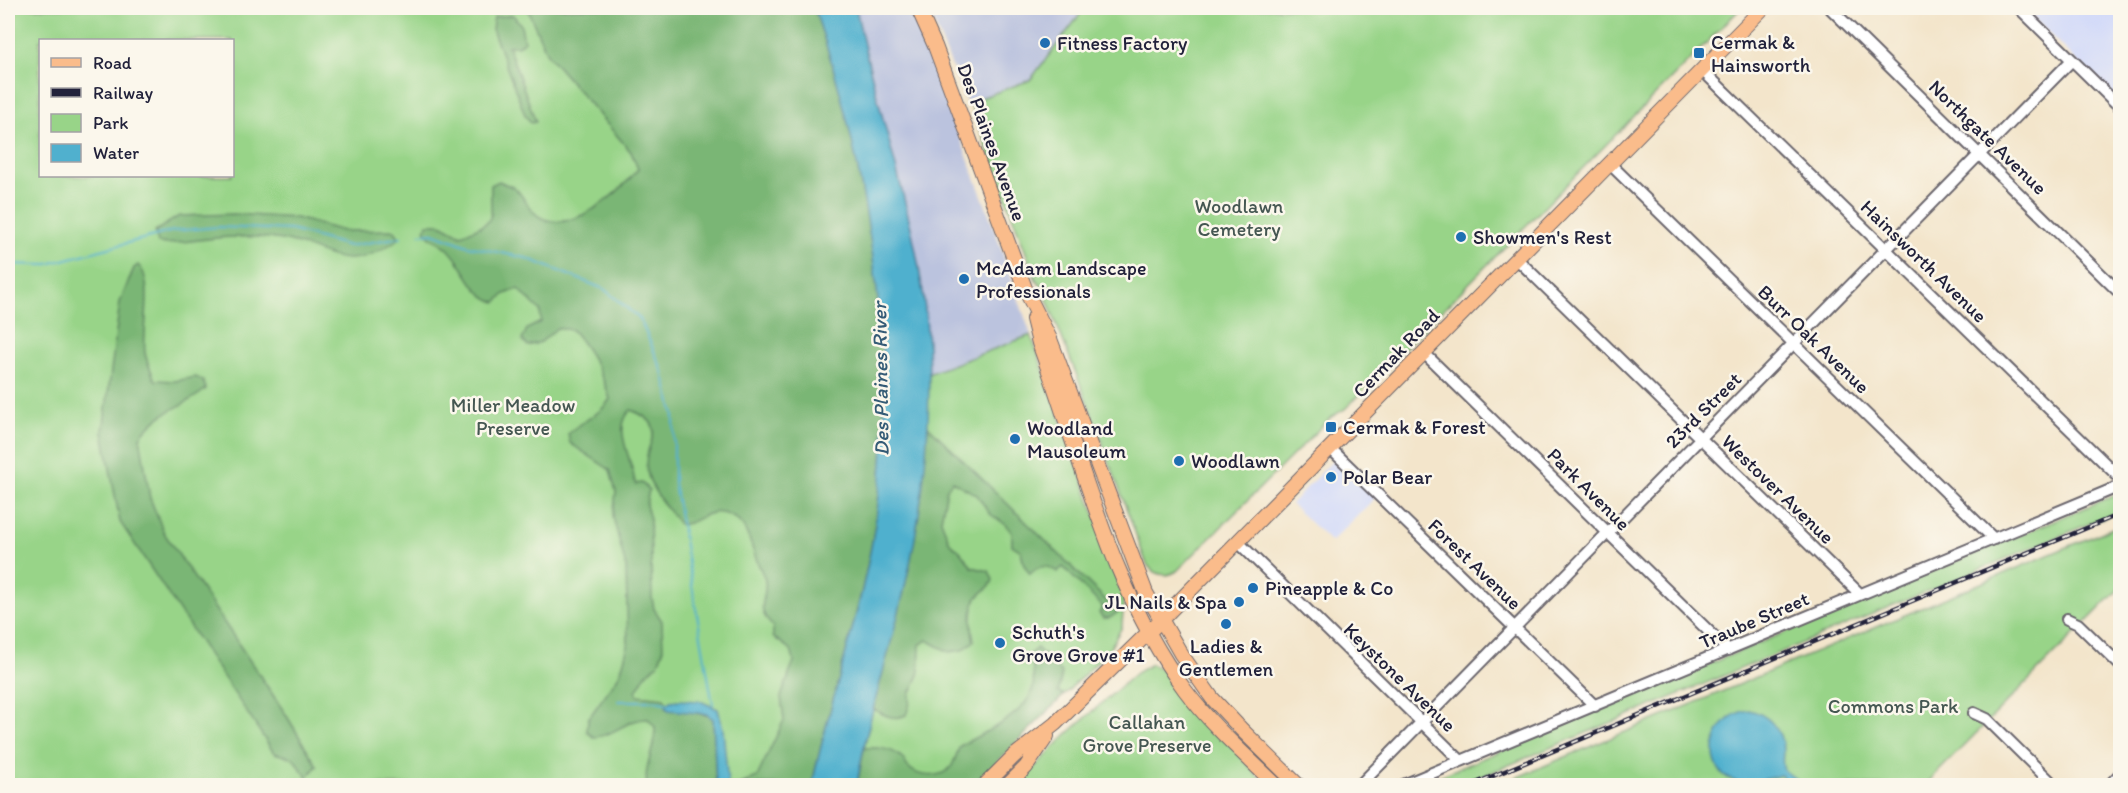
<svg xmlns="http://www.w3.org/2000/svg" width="2128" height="793" viewBox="0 0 2128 793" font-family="Itim,sans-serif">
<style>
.built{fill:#d1d9f9}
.industrial{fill:#bbc3de}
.green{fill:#98d488;stroke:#5d7b62;stroke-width:1.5;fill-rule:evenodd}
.forest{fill:#7ab674;stroke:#4e6c58;stroke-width:1.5}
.water{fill:#50b0ce;stroke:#396984;stroke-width:1.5}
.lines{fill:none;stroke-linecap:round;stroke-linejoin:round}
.stream{stroke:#50b0ce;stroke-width:2}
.minor-casing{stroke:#6b666d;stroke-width:14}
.major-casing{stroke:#6b666d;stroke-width:16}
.minor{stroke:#fff;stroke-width:10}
.major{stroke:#fabc8b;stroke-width:14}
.rail-casing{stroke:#22223b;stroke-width:4.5}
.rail{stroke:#fbf7ec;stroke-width:2;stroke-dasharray:7;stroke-linecap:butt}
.poi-dot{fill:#1f6fb2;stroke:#fbf7ec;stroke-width:2}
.labels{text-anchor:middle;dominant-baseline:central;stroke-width:5;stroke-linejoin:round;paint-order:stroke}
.poi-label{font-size:20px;fill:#22223b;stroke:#fbf7ec;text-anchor:start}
.street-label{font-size:20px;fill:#22223b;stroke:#fbf7ec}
.park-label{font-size:20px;fill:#455752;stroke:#fbf7ec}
.water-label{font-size:21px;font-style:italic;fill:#345b76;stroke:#fbf7ec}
</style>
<rect width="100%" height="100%" fill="#fbf7ec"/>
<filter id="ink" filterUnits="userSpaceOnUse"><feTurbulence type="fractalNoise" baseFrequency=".0167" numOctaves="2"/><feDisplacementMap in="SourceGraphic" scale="12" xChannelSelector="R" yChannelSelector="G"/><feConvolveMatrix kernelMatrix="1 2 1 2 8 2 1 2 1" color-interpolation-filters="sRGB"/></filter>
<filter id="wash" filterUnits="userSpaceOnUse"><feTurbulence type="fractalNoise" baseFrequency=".008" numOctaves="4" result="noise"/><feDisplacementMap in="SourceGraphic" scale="24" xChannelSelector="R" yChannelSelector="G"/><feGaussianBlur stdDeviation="1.35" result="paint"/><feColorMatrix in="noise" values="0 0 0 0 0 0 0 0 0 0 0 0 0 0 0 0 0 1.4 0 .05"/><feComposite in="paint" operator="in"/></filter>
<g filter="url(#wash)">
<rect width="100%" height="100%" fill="#f3e5cb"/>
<path class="built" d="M2023 8H2120V104Z
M1339 454 1379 494 1331 542 1291 504Z"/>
<path class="industrial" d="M856 8H911L990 217 1031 335 928 374 921 274 869 73Z
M928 8H1085L1030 81 967 103Z"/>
<path class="green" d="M8 8H814L823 734 812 785H8ZM40 40H232V176H40Z
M1085 8H1741L1345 409 1331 417 1177 571C1166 578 1156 575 1147 565L1090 409 1042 287 1036 280 970 102 1030 80Z
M1031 335 1124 595 1122 627 1109 650 974 785 857 786C867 719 889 656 904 591 920 519 928 447 928 374Z
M2120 493V511L1461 785 1416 786Z
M2120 525V588L1925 785 1496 786Z
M1151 664 1165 671 1267 786H1016L1067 734 1136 673Z"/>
<path class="forest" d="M527 8H814C864 150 898 353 878 503 866 600 832 691 812 785H739L757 777 784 720 781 697 794 661 791 650 773 637V627C753 606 768 601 765 580 763 573 758 565 756 558 749 541 747 521 726 514 705 507 697 526 679 524 667 508 651 491 647 471 641 441 674 427 631 410 612 428 631 455 634 478L636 484 642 483 649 490 646 505 650 519 652 598 654 609 662 621 663 651 658 664 646 674 636 691 638 695 664 698 668 704 666 707 710 716 713 719 716 785H647C643 765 656 750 655 727L648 719C627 718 614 737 593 737L587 731 588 719 620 674 628 646 626 567 613 517 616 492 610 470 570 443 568 434C581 420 600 416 610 399 602 373 590 351 572 330L557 328 541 342 528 346 522 340 527 329 541 322 540 310 518 289 505 294 496 302C471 295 465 263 446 247 438 240 429 240 425 229L428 224H441L461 235C499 219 490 223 491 185L499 181C504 184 512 186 516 189 525 198 529 211 540 217 572 235 619 193 638 169L631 152 547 54Z
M513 15 521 25 524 42 517 46H508L536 122 531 123 525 115 492 29 494 17Z
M234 214 296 218 343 231 394 230 400 238C337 282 330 244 269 238 235 234 202 240 168 244L158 243 155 231 179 216Z
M138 265C155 278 142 331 145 353 147 362 151 371 155 380L175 381 196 377 203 381 206 389C181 410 161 408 140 437L150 498 164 533 285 713 317 766 307 777 293 758 274 753 120 522 103 432 120 302 134 268Z
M928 426 1118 612 1110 618H1103L1099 613 1103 607 1063 567 1057 572C1047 564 1039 565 1030 574L1024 565 1021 551 1012 545V533L1005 524 990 514 977 495 952 481 947 489 941 520 950 543 960 551 972 567 989 571 993 580C990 589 982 591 977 598 970 610 971 628 974 641L963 650 949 652 927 640 920 645 919 675 910 694V703L906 715C893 721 885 715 873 709L904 590 920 505Z
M1037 648 1062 673 1058 692 1064 695 974 785 857 786 864 748C875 747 891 748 900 756 904 758 905 764 908 767 919 778 940 779 951 767 955 761 957 752 960 746 982 733 1024 717 1032 690 1036 680 1032 665 1031 653Z"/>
<path class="water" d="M814 8H856C878 120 922 228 928 344 932 426 923 511 904 591 889 656 867 720 857 785H812C832 691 866 600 878 503 898 354 864 150 814 8Z
M678 700 700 701 718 709 723 729 728 785H716L713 719 706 714 668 710 666 707 670 701Z
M1749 710C1768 714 1783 730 1783 751 1783 758 1781 763 1784 770L1803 785H1781L1784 779 1781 775C1765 779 1751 786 1735 781 1701 771 1710 715 1749 710Z"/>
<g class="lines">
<path class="stream" d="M420 234 433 233 468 246 526 258 604 289 640 319 663 372 674 415V483L713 705
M8 264 44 265 173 231 218 227 291 230 349 246 401 237
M618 701H655L669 704"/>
</g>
</g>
<g filter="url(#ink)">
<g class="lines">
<g class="minor-casing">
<path id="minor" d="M1830 8 2120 293
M2019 8 2120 107
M1702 70 2120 478
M1610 164 1994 539
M1517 259 1860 594
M1424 353 1728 650
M1330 448 1595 706
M1238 542 1461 761
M2067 619 2078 624 2120 665
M1974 713 1987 719 2055 786
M1359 786 2072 60
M1401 786 2120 486
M2109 786 2120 774"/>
</g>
<g class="major-casing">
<path id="major" d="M918 8 935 46 1026 291 1050 339 1146 593 1181 654 1212 698 1242 730 1299 786
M1033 319 1039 343C1081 457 1112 592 1185 690 1212 726 1245 755 1277 786
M984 786 1014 756 1055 724 1150 631 1763 8
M1007 786 1026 767 1047 736"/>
</g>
<use href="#minor" class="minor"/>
<use href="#major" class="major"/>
<g class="rail-casing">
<path id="rail" d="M1469 786 2120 514"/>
</g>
<use href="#rail" class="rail"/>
</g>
</g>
<g class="poi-dot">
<circle cx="1045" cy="43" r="6"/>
<rect x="1693" y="47" width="12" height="12" rx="3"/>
<circle cx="1461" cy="237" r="6"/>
<circle cx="964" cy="279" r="6"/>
<rect x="1325" y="421" width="12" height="12" rx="3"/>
<circle cx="1015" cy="439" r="6"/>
<circle cx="1179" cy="461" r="6"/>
<circle cx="1331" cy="477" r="6"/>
<circle cx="1253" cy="588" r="6"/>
<circle cx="1239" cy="602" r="6"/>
<circle cx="1226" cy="624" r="6"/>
<circle cx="1000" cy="643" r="6"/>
</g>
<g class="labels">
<g class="poi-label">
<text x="1711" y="42">Cermak &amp;<tspan x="1711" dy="23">Hainsworth</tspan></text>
<text x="1057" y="43">Fitness Factory</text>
<text x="1473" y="237">Showmen's Rest</text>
<text x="976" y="268">McAdam Landscape<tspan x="976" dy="23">Professionals</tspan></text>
<text x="1343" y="427">Cermak &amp; Forest</text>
<text x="1027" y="428">Woodland<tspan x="1027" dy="23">Mausoleum</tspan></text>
<text x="1191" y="461">Woodlawn</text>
<text x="1343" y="477">Polar Bear</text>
<text x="1265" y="588">Pineapple &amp; Co</text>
<text x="1227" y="602" text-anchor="end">JL Nails &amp; Spa</text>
<text x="1012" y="632">Schuth's<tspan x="1012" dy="23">Grove Grove #1</tspan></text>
<text x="1226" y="646" text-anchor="middle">Ladies &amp;<tspan x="1226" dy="23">Gentlemen</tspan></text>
</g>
<g class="street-label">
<text transform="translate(1988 137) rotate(44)">Northgate Avenue</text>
<text transform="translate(992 142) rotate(70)">Des Plaines Avenue</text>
<text transform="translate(1924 261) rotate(44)">Hainsworth Avenue</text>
<text transform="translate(1814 339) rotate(44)">Burr Oak Avenue</text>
<text transform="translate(1396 353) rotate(-46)">Cermak Road</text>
<text transform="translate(1703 410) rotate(-45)">23rd Street</text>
<text transform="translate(1589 489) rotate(45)">Park Avenue</text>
<text transform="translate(1778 489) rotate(44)">Westover Avenue</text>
<text transform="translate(1475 564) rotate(44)">Forest Avenue</text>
<text transform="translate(1754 620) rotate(-23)">Traube Street</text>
<text transform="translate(1400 677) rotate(44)">Keystone Avenue</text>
</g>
<g class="park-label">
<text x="1239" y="206">Woodlawn<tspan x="1239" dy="23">Cemetery</tspan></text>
<text x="513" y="405">Miller Meadow<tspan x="513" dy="23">Preserve</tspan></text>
<text x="1893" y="706">Commons Park</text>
<text x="1147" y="722">Callahan<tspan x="1147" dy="23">Grove Preserve</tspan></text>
</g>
<g class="water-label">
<text transform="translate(880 379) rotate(-91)">Des Plaines River</text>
</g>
</g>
<rect width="2128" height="793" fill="none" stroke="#fbf7ec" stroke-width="30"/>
<rect x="39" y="39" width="195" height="138" fill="#fbf7ec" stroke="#a4a2a5" stroke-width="1.5"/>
<rect x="51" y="58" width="30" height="9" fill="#fabc8b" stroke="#a4a2a5" stroke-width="1.5"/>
<text x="93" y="69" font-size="18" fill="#22223b">Road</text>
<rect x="51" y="88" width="30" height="9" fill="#22223b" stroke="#a4a2a5" stroke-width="1.5"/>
<text x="93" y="99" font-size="18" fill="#22223b">Railway</text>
<rect x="51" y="114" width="30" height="18" fill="#98d488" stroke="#a4a2a5" stroke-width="1.5"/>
<text x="93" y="129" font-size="18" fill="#22223b">Park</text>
<rect x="51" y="144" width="30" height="18" fill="#50b0ce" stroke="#a4a2a5" stroke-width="1.5"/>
<text x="93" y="159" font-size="18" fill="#22223b">Water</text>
</svg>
